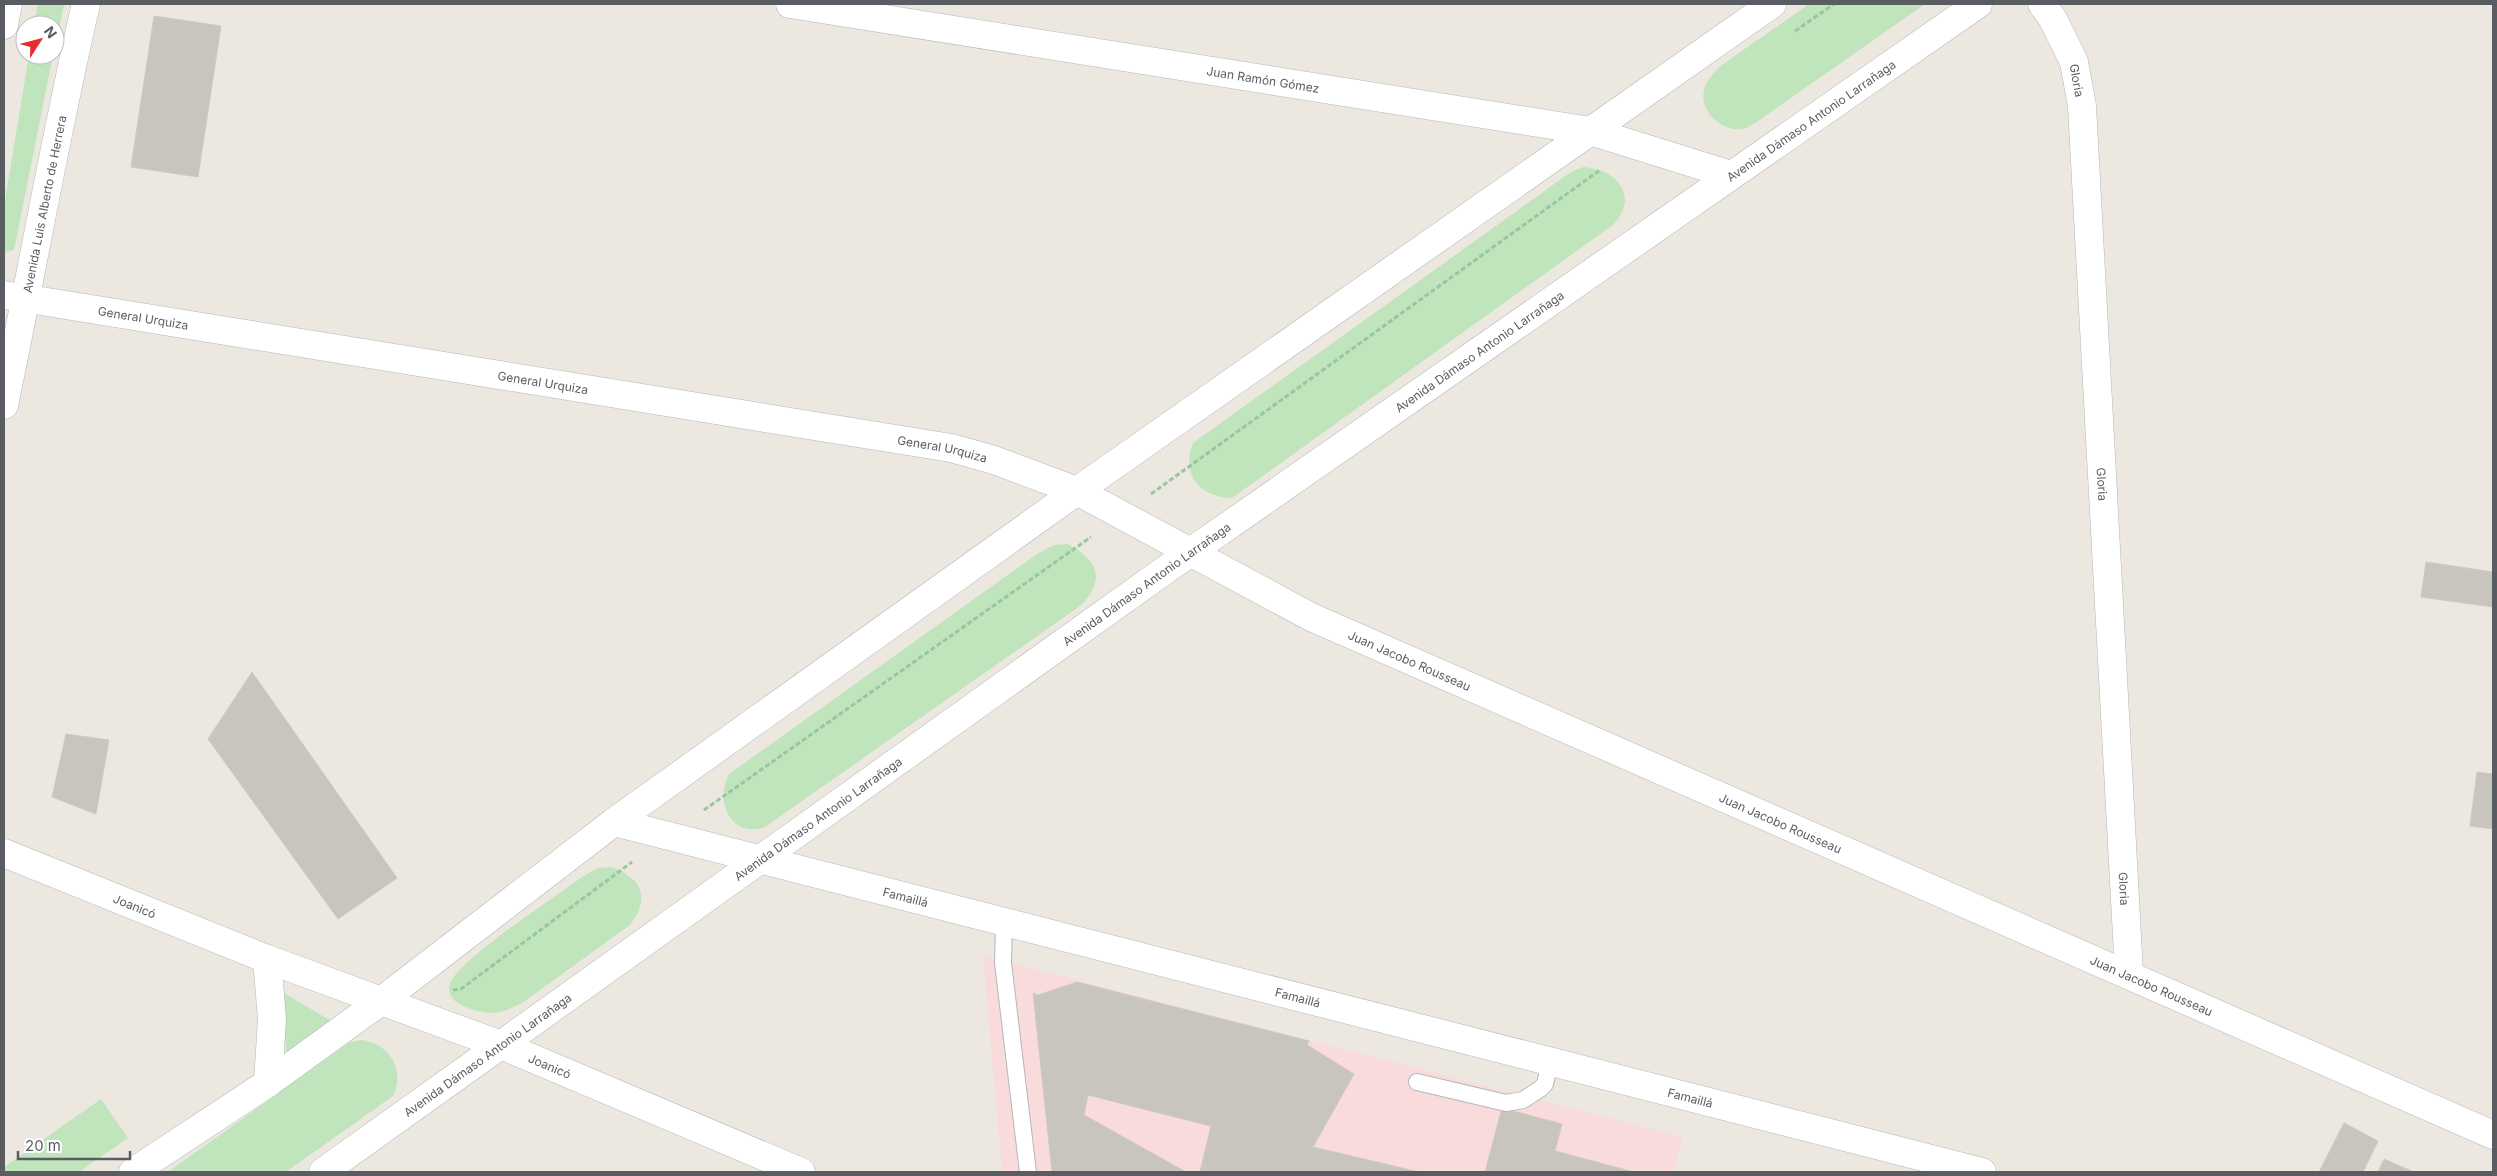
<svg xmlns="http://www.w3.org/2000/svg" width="2497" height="1176" viewBox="0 0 2497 1176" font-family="Inter,sans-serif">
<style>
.medical{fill:#fadbdb}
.green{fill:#c0e4bc}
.building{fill:#c8c5bf;stroke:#d0c9bf}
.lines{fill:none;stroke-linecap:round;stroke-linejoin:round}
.lane-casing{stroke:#b3b7bb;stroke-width:18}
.street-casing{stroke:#b3b7bb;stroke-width:29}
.secondary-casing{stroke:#b2b6bb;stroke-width:29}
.path{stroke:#97c79f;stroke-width:3;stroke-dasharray:5 2.5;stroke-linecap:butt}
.lane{stroke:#fff;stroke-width:16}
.street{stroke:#fff;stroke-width:28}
.secondary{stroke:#fff;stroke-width:28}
.labels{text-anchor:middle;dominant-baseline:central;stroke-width:4;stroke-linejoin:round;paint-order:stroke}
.street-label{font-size:12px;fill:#595d61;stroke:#fff}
</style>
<rect width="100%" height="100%" fill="#ece8e0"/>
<path class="medical" d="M983 956 1683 1137 1673 1172H1002Z"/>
<path class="green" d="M38 4H64L55 48V25H34Z
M1809 4H1925L1755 123C1751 125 1746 129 1742 129 1721 132 1699 111 1704 90 1706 81 1713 74 1719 67Z
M29 55H53L14 250 4 252V206Z
M1583 167C1617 169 1640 197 1613 225L1232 498C1199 497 1181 474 1193 443L1571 172Z
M1068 544C1099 561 1106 580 1080 606L765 827C731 839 714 801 729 774L1037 554 1054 545Z
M611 867C642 878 651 897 630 925L522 1003C499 1014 492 1016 468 1008 458 1005 446 997 450 984 457 960 557 896 582 877L598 868Z
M282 992 333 1022 287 1053 279 995Z
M362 1040C391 1044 405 1071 393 1096L286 1172H168L350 1042Z
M101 1099 128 1138 79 1172H4V1167Z"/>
<path class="building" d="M154 16 221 26 198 177 131 167Z
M2426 562 2493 572V607L2421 597Z
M252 672 397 878 338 919 208 739Z
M66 734 109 740 96 814 52 797Z
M2477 772 2493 774V829L2470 826Z
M1077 982 1309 1041 1307 1045 1354 1074 1313 1147 1419 1172H1200L1211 1126 1088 1095 1084 1115 1186 1172H1052L1033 993 1038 995Z
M1502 1108 1562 1124 1555 1151 1634 1172H1485Z
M2344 1123 2378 1141 2363 1172H2319Z
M2384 1159 2414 1172H2378Z"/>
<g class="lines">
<g class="lane-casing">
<path id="lane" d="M1004 923 1003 963 1028 1172
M1417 1082 1506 1103 1523 1100 1540 1089 1545 1084 1550 1062"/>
</g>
<g class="street-casing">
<g id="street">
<path id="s1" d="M790 4 1590 131 1731 175"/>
<path id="s2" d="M614 822 1982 1172"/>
<path d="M267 959 272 1019 268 1083"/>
<path d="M133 1172 268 1083 381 1001"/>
</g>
</g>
<g class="secondary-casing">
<g id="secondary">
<path id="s3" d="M2042 4 2053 19 2074 62 2082 106 2129 973"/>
<path d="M4 25 8 4"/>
<path id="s4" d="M4 295 951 448 994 460 1077 491 1311 617 2493 1135"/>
<path id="s5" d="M4 405C32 272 55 137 86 4"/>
<path id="s6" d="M4 853 267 959 501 1045 801 1172"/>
<path d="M381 1001 614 822 1077 491 1772 4"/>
<path id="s7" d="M323 1172 1189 553 1978 4"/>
</g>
</g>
<path class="path" d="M1795 31 1834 4
M1151 494 1600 170
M704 810 1091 537
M453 990 461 989 632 862"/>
<use href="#lane" class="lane"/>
<use href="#street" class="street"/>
<use href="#secondary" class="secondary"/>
</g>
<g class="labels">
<g class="street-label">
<text stroke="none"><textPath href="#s1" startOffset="479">Juan Ramón Gómez</textPath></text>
<text stroke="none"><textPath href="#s3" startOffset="85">Gloria</textPath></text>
<text stroke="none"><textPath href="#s7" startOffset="1822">Avenida Dámaso Antonio Larrañaga</textPath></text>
<text stroke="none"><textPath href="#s5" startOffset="205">Avenida Luis Alberto de Herrera</textPath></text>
<text stroke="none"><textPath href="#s4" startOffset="141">General Urquiza</textPath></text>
<text stroke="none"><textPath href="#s7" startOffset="1418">Avenida Dámaso Antonio Larrañaga</textPath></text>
<text stroke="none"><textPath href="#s4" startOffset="546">General Urquiza</textPath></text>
<text stroke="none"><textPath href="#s4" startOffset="951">General Urquiza</textPath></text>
<text stroke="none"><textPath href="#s3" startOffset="490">Gloria</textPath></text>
<text stroke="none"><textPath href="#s7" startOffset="1012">Avenida Dámaso Antonio Larrañaga</textPath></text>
<text stroke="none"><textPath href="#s4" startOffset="1466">Juan Jacobo Rousseau</textPath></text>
<text stroke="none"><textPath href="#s7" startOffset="608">Avenida Dámaso Antonio Larrañaga</textPath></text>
<text stroke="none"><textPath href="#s4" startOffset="1871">Juan Jacobo Rousseau</textPath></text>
<text stroke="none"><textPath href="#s3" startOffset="895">Gloria</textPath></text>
<text stroke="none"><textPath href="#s2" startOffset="301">Famaillá</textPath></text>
<text stroke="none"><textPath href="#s6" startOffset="141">Joanicó</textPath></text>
<text stroke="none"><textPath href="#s4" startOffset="2276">Juan Jacobo Rousseau</textPath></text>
<text stroke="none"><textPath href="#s2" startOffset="706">Famaillá</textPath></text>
<text stroke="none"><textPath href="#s7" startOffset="202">Avenida Dámaso Antonio Larrañaga</textPath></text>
<text stroke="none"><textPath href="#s6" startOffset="586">Joanicó</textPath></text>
<text stroke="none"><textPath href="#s2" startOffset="1111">Famaillá</textPath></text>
</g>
</g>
<rect width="2497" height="1176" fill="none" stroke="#595d61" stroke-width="10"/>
<g transform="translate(40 40) rotate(54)"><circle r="24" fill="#ffffff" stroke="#bdbec0"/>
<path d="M0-4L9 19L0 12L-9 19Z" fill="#e62c31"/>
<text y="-8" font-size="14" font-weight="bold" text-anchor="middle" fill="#595d61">N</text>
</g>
<path d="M18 1151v8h112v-8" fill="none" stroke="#595d61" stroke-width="2.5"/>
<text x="25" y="1151" font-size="15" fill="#595d61" stroke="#ffffff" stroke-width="4" paint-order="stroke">20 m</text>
</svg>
